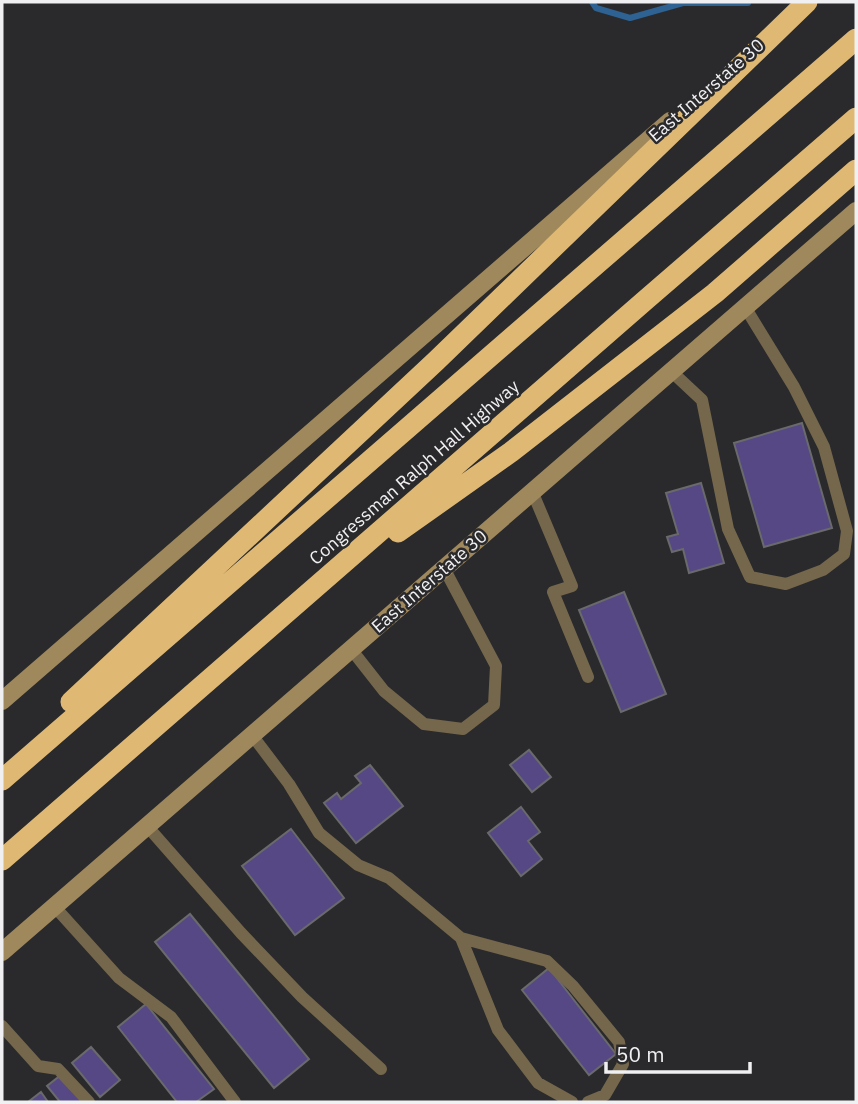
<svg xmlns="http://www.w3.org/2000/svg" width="858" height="1104" viewBox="0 0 858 1104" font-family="'IBM Plex Sans',sans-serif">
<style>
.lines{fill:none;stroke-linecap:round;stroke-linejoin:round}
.stream{stroke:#2d6293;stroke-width:6}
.building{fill:#554885;stroke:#6a696c;stroke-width:2}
.lane{stroke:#75674c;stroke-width:12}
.secondary{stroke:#a0885d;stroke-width:18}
.highway{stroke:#dfb974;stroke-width:21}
.labels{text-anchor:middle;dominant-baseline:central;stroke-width:5;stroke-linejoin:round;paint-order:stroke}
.street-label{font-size:18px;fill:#f0f0f2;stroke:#2a2a2c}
</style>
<rect width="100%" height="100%" fill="#2a2a2c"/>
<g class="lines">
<path class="stream" d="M592 2 596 8 630 18 683 3H748"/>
</g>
<path class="building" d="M802 423 832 528 764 547 734 443Z
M701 483 724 563 689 573 683 549 672 552 667 537 678 534 666 493Z
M624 592 666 694 621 712 579 610Z
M529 750 551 777 532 792 510 765Z
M370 765 403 806 356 843 324 803 337 793 341 799 361 783 355 776Z
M521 807 540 832 528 841 542 859 521 876 488 833Z
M291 829 344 898 295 935 242 866Z
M190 914 309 1059 274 1088 155 942Z
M549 968 616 1054 589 1075 522 990Z
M146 1004 214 1089 196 1102H177L118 1027Z
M91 1047 120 1080 100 1097 72 1063Z
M61 1075 84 1102H60L47 1086Z
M41 1092 48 1102H28Z"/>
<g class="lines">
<path class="lane" d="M671 371 702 400 728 529 750 577 786 584 823 570 844 554 847 531 824 447 794 387 745 307
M532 491 572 586 553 592 588 677
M351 649 384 691 424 724 463 729 494 705 496 666 444 568
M252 735 289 784 319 833 358 865 389 878 461 938 547 961 573 986 619 1042 623 1064 605 1095 588 1102
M147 826 241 933 302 997 381 1069
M54 906 119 978 171 1017 235 1102
M461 938 498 1030 538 1083 572 1102
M2 1026 38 1066 58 1069 89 1102"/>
<path class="secondary" d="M2 701 670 121
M2 952 856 211"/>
<path class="highway" d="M398 532 511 452 715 293 856 170
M71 702 436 361 807 2
M2 780 856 39
M2 860C287 614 570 364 856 118"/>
</g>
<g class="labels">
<g class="street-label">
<text transform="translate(706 90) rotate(-41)">East Interstate 30</text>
<text transform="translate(414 472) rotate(-41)">Congressman Ralph Hall Highway</text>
<text transform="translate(429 581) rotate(-41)">East Interstate 30</text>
</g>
</g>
<rect width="858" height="1104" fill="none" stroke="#f0f0f2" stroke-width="7"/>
<path d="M606 1062v10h144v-10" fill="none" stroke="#f0f0f2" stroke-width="3.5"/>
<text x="616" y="1062" font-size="21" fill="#f0f0f2" stroke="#2a2a2c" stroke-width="5" paint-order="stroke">50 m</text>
</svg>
